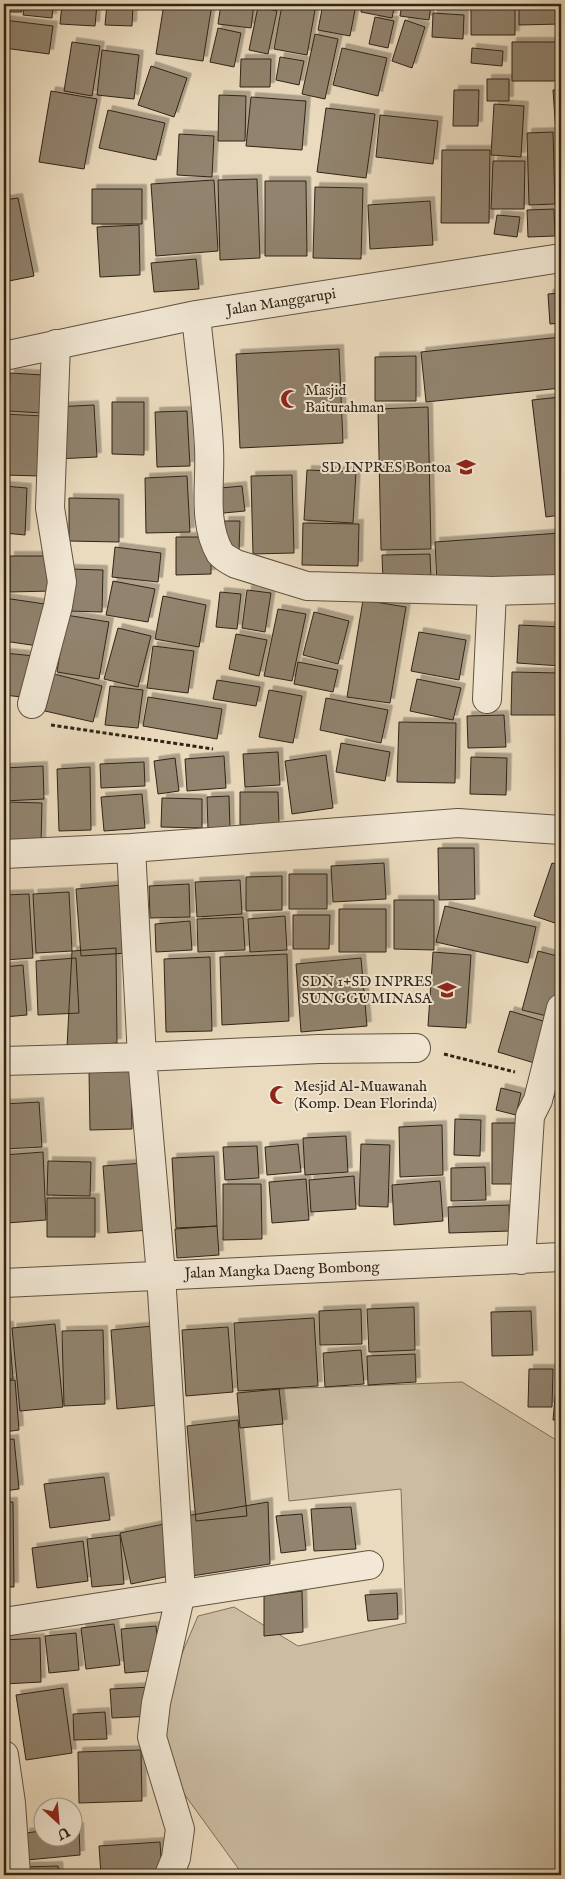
<svg xmlns="http://www.w3.org/2000/svg" width="565" height="1879" viewBox="0 0 565 1879" font-family="'IM FELL English',serif">
<style>
.green{fill:#cbbca2;stroke:#7e705c}
.building{fill:#91836e;stroke:#302417;filter:url(#shadow)}
.lines{fill:none;stroke-linecap:round;stroke-linejoin:round}
.minor-casing{stroke:#5f5241;stroke-width:30}
.path{stroke:#302417;stroke-width:3;stroke-dasharray:4 2.5;stroke-linecap:butt}
.minor{stroke:#f2e8d5;stroke-width:28}
.labels{text-anchor:middle;dominant-baseline:central;stroke-width:4;stroke-linejoin:round;paint-order:stroke}
.street-label{font-size:15px;fill:#302417;stroke:#f2e8d5}
.poi-label{font-size:15px;fill:#302417;stroke:#f2e8d5;text-anchor:start}
</style>
<defs>
<filter id="shadow"><feDropShadow dx="4.5" dy="-4.5" stdDeviation="0" flood-color="#0004"/></filter>
</defs>
<rect width="100%" height="100%" fill="#ebdbbe"/>
<filter id="stains"><feTurbulence type="fractalNoise" baseFrequency=".004" numOctaves="4"/><feColorMatrix values="0 0 0 0 .2 0 0 0 0 .09 0 0 0 0 .02 0 0 0 .5 -.17"/></filter>
<radialGradient id="worn" r=".72"><stop offset=".6" stop-color="#630" stop-opacity="0"/><stop offset="1" stop-color="#630" stop-opacity=".3"/></radialGradient>
<path class="green" d="M462 1382 561 1443V1875H243L145 1740 198 1616 234 1607 298 1646 406 1623 401 1489 289 1501 279 1389Z"/>
<path class="building" d="M4 4H22V12H4Z
M25 4H53L52 18 23 15Z
M62 4H97L95 26 60 24Z
M107 4H133L132 26 105 25Z
M164 4H212L203 61 156 54Z
M221 4H254L251 28 218 24Z
M323 4 356 5 350 36 318 30Z
M362 4H395L392 18 361 12Z
M402 4H431L429 20 400 16Z
M446 4H467V8L445 7Z
M471 4H515V35H471Z
M519 4H561V24L519 25Z
M282 5 315 10 307 55 274 49Z
M258 7 277 11 268 54 249 50Z
M433 13 464 15 463 39 432 37Z
M375 17 394 21 388 48 369 44Z
M4 20 53 26 49 54 4 48Z
M405 20 425 27 412 68 392 61Z
M218 28 241 33 234 67 210 62Z
M315 34 338 39 325 99 302 94Z
M72 42 100 46 92 96 64 91Z
M512 42H561V81H512Z
M342 48 387 58 378 96 333 85Z
M472 48 503 51 502 66 471 63Z
M102 50 139 55 134 99 97 95Z
M280 57 304 61 299 85 276 80Z
M241 59H271L270 87H240Z
M151 66 187 78 174 117 138 105Z
M487 79H509V101H487Z
M561 89V134H556L553 90Z
M454 90H479L478 126H453Z
M51 91 97 99 84 169 39 162Z
M219 95 246 96 245 141H218Z
M251 97 306 101 302 150 246 146Z
M494 104 524 106 521 157 491 155Z
M326 108 375 114 366 178 317 172Z
M108 110 165 123 156 160 99 148Z
M380 115 438 121 433 164 376 157Z
M553 132 555 204 529 205 527 133Z
M179 134 214 136 212 177 177 175Z
M558 139H561V168H560Z
M442 150H490L489 223H441Z
M493 161H525L524 209H491Z
M257 179 260 258 220 260 218 180Z
M214 180 218 251 156 256 151 184Z
M265 181H306L307 256H265Z
M315 187 363 188 361 259 313 258Z
M92 189H142V224H92Z
M18 198 34 276 4 282V200Z
M430 201 433 245 370 249 368 205Z
M554 209 555 236 528 237 527 210Z
M497 215 520 217 517 237 494 234Z
M139 225 140 275 100 277 97 227Z
M196 259 199 289 154 292 151 263Z
M561 293V323L550 324 548 294Z
M561 337V388L426 402 421 352Z
M339 349 343 443 240 448 236 354Z
M416 356V401H375V357Z
M10 373 43 375 42 413 8 411Z
M561 397V515L546 517 532 400Z
M112 402H144V455L112 454Z
M94 405 97 457 56 459 54 407Z
M428 407 431 549 381 550 378 409Z
M187 411 190 466 157 467 155 412Z
M4 414 44 416 41 476 4 475Z
M307 470 356 472 353 523 304 520Z
M292 475 294 553 253 554 251 476Z
M187 476 190 532 146 533 145 478Z
M4 486 27 488 25 535 4 533Z
M242 486 245 511 213 514 210 489Z
M69 498 119 499V542L69 541Z
M224 521H240L239 551H224Z
M303 523 359 524 358 566 302 565Z
M560 533 561 576 437 584 435 542Z
M176 537H211V574L176 575Z
M115 547 161 553 158 582 112 577Z
M430 554 431 580 383 581 382 555Z
M10 556H51V591L10 592Z
M70 569 103 570 102 612 69 611Z
M113 581 155 589 148 622 106 615Z
M247 590 271 593 265 632 242 628Z
M220 592 241 594 237 629 216 627Z
M163 596 206 605 199 647 155 639Z
M4 598 45 604 38 646 4 641Z
M363 600 406 607 390 703 347 697Z
M278 609 306 614 292 681 264 676Z
M314 612 349 621 338 664 303 655Z
M66 615 109 622 99 679 57 672Z
M519 625 561 627V666L517 663Z
M118 628 151 636 138 687 104 679Z
M419 632 466 640 459 680 411 671Z
M236 634 267 640 259 676 229 669Z
M153 646 194 651 188 693 147 688Z
M4 653 35 656 31 698 4 695Z
M298 662 338 670 333 692 294 684Z
M512 672 561 673V715H511Z
M54 674 102 686 93 722 45 711Z
M417 679 461 688 453 720 410 711Z
M217 680 260 687 256 706 213 699Z
M110 686 143 690 138 728 105 725Z
M269 690 302 696 293 743 259 737Z
M148 697 222 709 217 739 143 726Z
M326 698 388 710 381 743 320 730Z
M504 715 506 747 468 748 467 716Z
M399 722 456 723 455 783 397 782Z
M341 743 390 752 385 781 336 772Z
M278 752 280 785 245 787 243 754Z
M326 755 333 808 292 814 285 761Z
M224 756 226 788 187 791 185 759Z
M471 757 507 758 506 795 470 794Z
M175 758 179 791 158 794 154 761Z
M144 762 145 786 101 788 100 764Z
M43 766 44 799 4 801V768Z
M90 767 91 830 59 831 57 769Z
M240 792H278L279 824 240 825Z
M142 794 145 828 104 831 101 797Z
M229 796 230 829 208 830 207 797Z
M162 798 202 799V828L161 827Z
M8 802 42 803 41 845 7 844Z
M438 848H474L475 899 439 900Z
M384 863 386 899 333 902 331 866Z
M552 863 561 866V925L534 916Z
M289 874H327V909H289Z
M282 876V910L246 911V877Z
M240 880 242 914 197 917 195 882Z
M189 884 190 917 150 918 149 886Z
M122 885 127 953 81 956 76 889Z
M69 892 72 951 36 953 33 894Z
M29 894 33 958 4 960V895Z
M394 900H434V950L394 949Z
M445 906 536 927 528 963 436 942Z
M339 909H386V952H339Z
M293 915H330L329 949H293Z
M285 916 287 950 250 952 248 919Z
M243 917 245 950 198 952 197 919Z
M190 921 192 950 156 952 155 924Z
M116 948 117 1043 67 1047 72 951Z
M538 951 561 957V979L551 1017 522 1010Z
M433 952 471 955 466 1028 428 1026Z
M287 954 289 1021 222 1025 220 957Z
M210 957 212 1031 166 1032 164 959Z
M76 958 79 1013 38 1015 36 961Z
M361 958 367 1026 301 1032 296 964Z
M23 965 27 1015 4 1017V967Z
M510 1011 553 1024 541 1065 498 1052Z
M561 1027V1098L544 1094Z
M131 1070 132 1129 90 1130 89 1071Z
M501 1088 521 1093 516 1115 496 1110Z
M39 1102 42 1147 4 1149V1104Z
M455 1119 481 1120 480 1156 454 1155Z
M492 1123H520L521 1184H492Z
M442 1125 443 1175 400 1177 399 1127Z
M346 1136 348 1172 305 1175 303 1138Z
M298 1144 301 1172 267 1175 265 1147Z
M361 1144 390 1145 388 1207 359 1206Z
M257 1146 259 1178 225 1180 223 1147Z
M43 1152 46 1220 7 1223 4 1155Z
M214 1156 217 1226 176 1228 172 1158Z
M48 1161 91 1162 90 1196 47 1195Z
M145 1163 150 1230 108 1233 103 1166Z
M485 1167 486 1200 451 1201V1168Z
M354 1176 356 1209 311 1212 309 1180Z
M306 1179 309 1220 272 1223 269 1182Z
M440 1181 443 1221 394 1225 392 1185Z
M223 1184H261L262 1239 223 1240Z
M47 1198H95V1237H47Z
M509 1205 510 1231 449 1233 448 1207Z
M217 1226 219 1255 177 1258 175 1229Z
M414 1307 415 1350 369 1352 367 1309Z
M361 1309 362 1344 320 1345 319 1311Z
M531 1311 533 1355 492 1356 491 1312Z
M314 1318 318 1386 238 1391 234 1323Z
M55 1324 63 1407 20 1411 12 1328Z
M4 1326H9L13 1379H4Z
M153 1326 160 1405 117 1409 111 1330Z
M228 1327 233 1392 186 1396 182 1330Z
M103 1330 105 1404 64 1406 62 1331Z
M361 1350 364 1384 325 1387 323 1353Z
M415 1354 416 1382 368 1385 367 1356Z
M529 1369H553L552 1407H528Z
M15 1380 19 1430 4 1432V1381Z
M556 1387 561 1388V1420H553Z
M279 1389 283 1424 240 1428 237 1393Z
M238 1420 247 1516 196 1521 187 1426Z
M14 1439 19 1489 4 1491V1440Z
M104 1477 110 1520 50 1528 44 1484Z
M4 1502H13L14 1587H4Z
M268 1502 270 1564 185 1577 186 1516Z
M351 1507 356 1549 314 1551 311 1509Z
M302 1514 306 1550 281 1553 276 1516Z
M164 1524 174 1575 131 1584 120 1533Z
M120 1535 124 1584 92 1587 87 1539Z
M83 1541 88 1581 37 1588 32 1548Z
M302 1591 303 1632 264 1636V1596Z
M397 1593 398 1619 368 1621 365 1595Z
M114 1624 120 1665 86 1669 81 1628Z
M156 1626 160 1670 125 1673 121 1629Z
M76 1633 79 1670 49 1673 45 1636Z
M40 1638 41 1682 4 1684V1640Z
M151 1687 153 1716 112 1718 110 1689Z
M63 1688 72 1753 26 1760 16 1695Z
M105 1712 107 1739 74 1740 73 1714Z
M141 1750 142 1801 79 1803 78 1752Z
M79 1827 80 1855 27 1860 25 1833 42 1831V1836H72V1828Z
M160 1842 162 1875H101L99 1846Z
M58 1866 59 1875H21V1867Z"/>
<g class="lines">
<g class="minor-casing">
<path id="minor" d="M196 315C200 359 207 403 209 448 211 481 202 522 220 553 224 558 230 561 236 564L307 586 492 591 561 589
M4 356 196 315 561 258
M487 699 492 591
M32 704 58 606 62 582 50 508 56 344
M131 848 142 1057 161 1275 181 1593 156 1703 152 1737 180 1829 176 1858 169 1875
M4 854 131 848 458 823 561 830
M4 1061 142 1057 319 1049 416 1048
M521 1260 530 1116 538 1100 561 1008
M4 1283 561 1257
M4 1622 369 1565
M4 1755 11 1803 16 1875"/>
</g>
<path class="path" d="M51 725 213 749
M444 1054 515 1072"/>
<use href="#minor" class="minor"/>
</g>
<defs>
<g id="mosque-bare" transform="scale(1.5)"><path d="M3.5-4.9A6 6 0 1 0 3.5 4.9A5 5 0 1 1 3.5-4.9Z" fill="#8f2418" stroke="#f2e8d5" stroke-width="2.5" paint-order="stroke"/></g>
<g id="school-bare" transform="scale(1.5)"><path d="M0-5L7-2L0 1L-7-2ZM-4 1L0 2.5L4 1V4Q0 6-4 4Z" fill="#8f2418" stroke="#f2e8d5" stroke-width="2.5" paint-order="stroke"/></g>
</defs>
<g fill-rule="evenodd">
<use href="#mosque-bare" x="290" y="399"/>
<use href="#school-bare" x="466" y="467"/>
<use href="#school-bare" x="447" y="990"/>
<use href="#mosque-bare" x="279" y="1095"/>
</g>
<g class="labels">
<g class="street-label">
<text transform="translate(281 302) rotate(-9)">Jalan Manggarupi</text>
<text transform="translate(282 1270) rotate(-2)">Jalan Mangka Daeng Bombong</text>
</g>
<g class="poi-label">
<text x="305" y="390">Masjid<tspan x="305" dy="17">Baiturahman</tspan></text>
<text x="451" y="467" text-anchor="end">SD INPRES Bontoa</text>
<text x="432" y="981" text-anchor="end">SDN 1+SD INPRES<tspan x="432" dy="17">SUNGGUMINASA</tspan></text>
<text x="294" y="1086">Mesjid Al-Muawanah<tspan x="294" dy="17">(Komp. Dean Florinda)</tspan></text>
</g>
</g>
<rect width="565" height="1879" fill="none" stroke="#ebdbbe" stroke-width="20"/>
<rect x="5" y="5" width="555" height="1869" fill="none" stroke="#302417" stroke-width="2.5"/>
<rect x="10" y="10" width="545" height="1859" fill="none" stroke="#302417"/>
<g transform="translate(58 1822) rotate(154)"><circle r="24" fill="#f2e8d5" stroke="#a49a89"/>
<path d="M0-4L9 19L0 12L-9 19Z" fill="#8f2418"/>
<text y="-8" font-size="14" font-weight="bold" text-anchor="middle" fill="#302417">U</text>
</g>
<rect width="100%" height="100%" filter="url(#stains)"/>
<rect width="100%" height="100%" fill="url(#worn)"/>
</svg>
